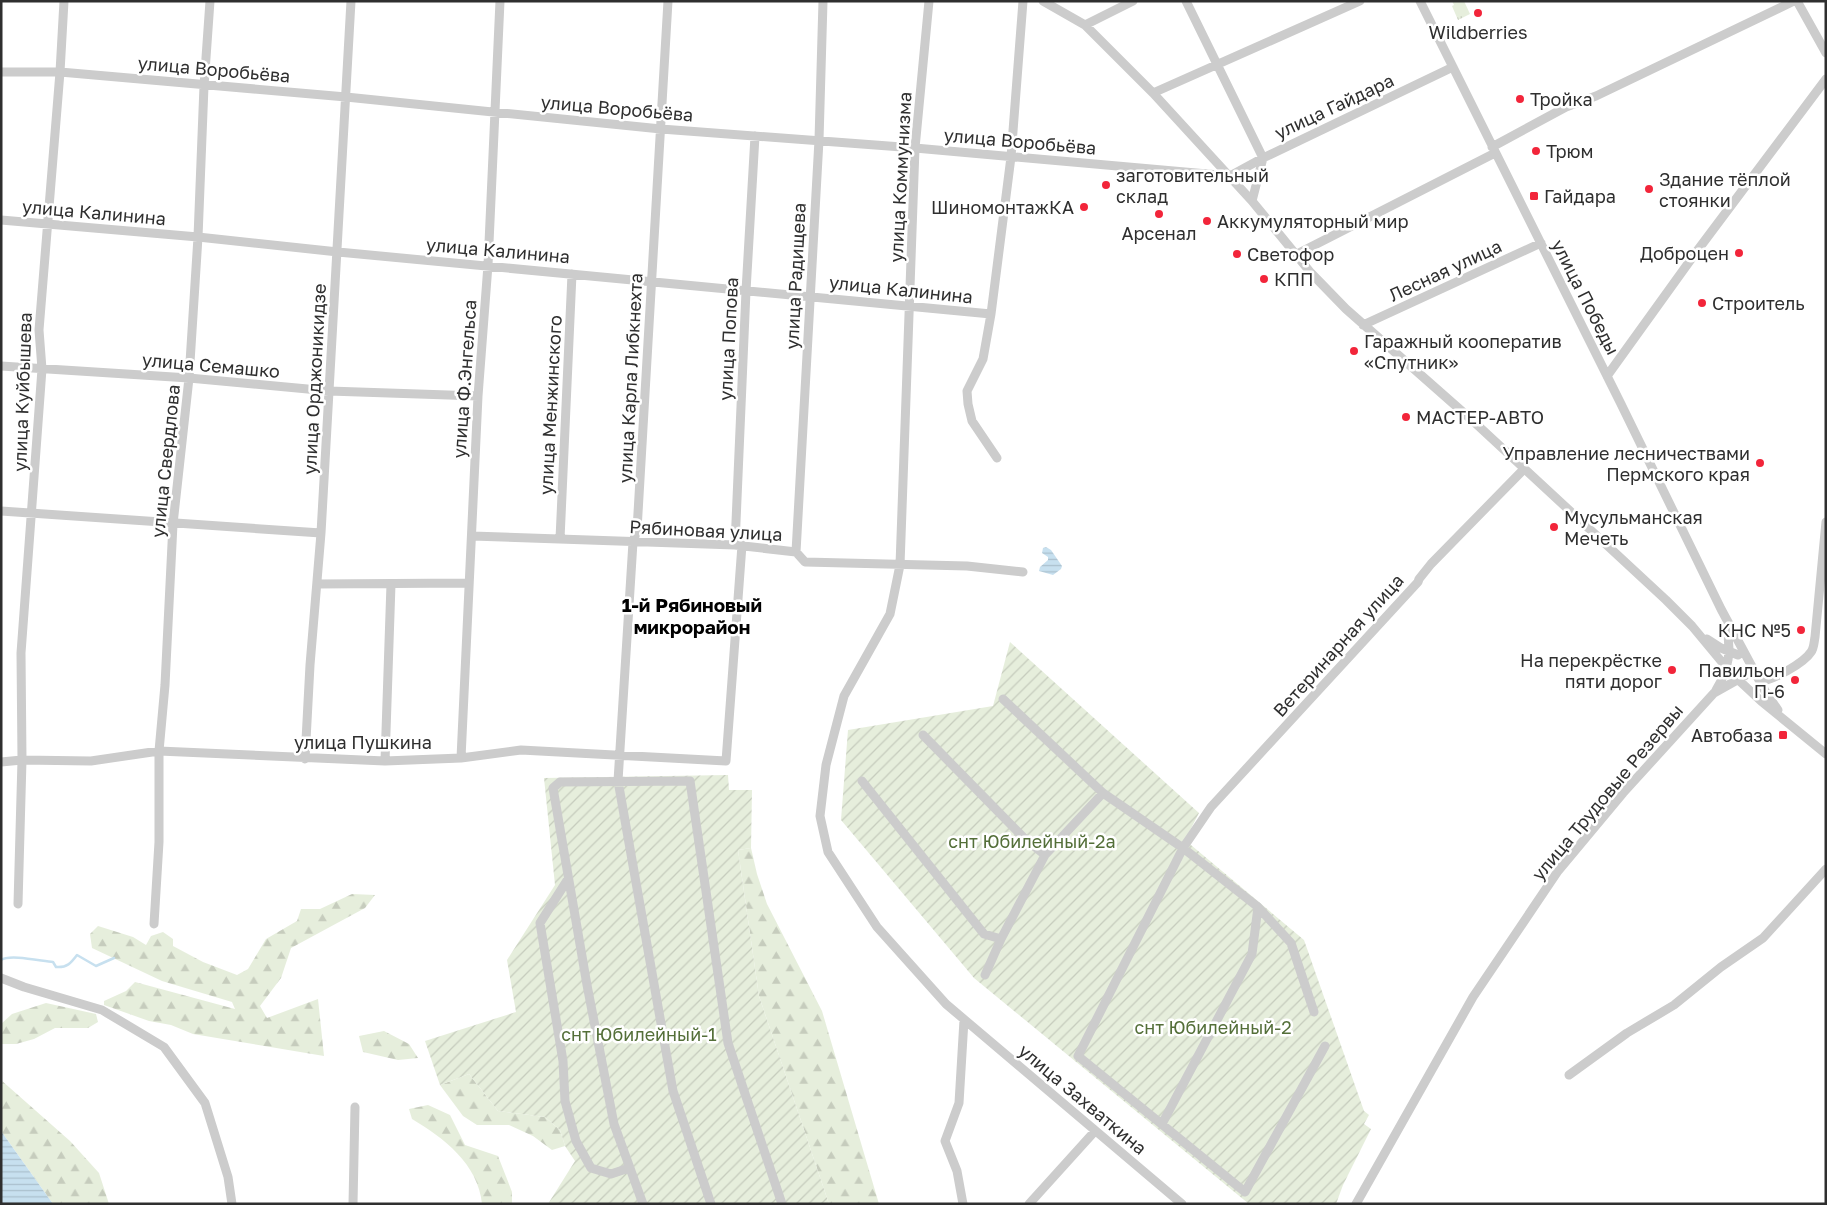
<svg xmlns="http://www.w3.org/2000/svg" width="1827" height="1205" viewBox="0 0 1827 1205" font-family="'Golos Text',sans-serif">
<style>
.grass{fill:url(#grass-tufts)}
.forest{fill:url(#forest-firs)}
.garden{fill:url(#garden-furrows)}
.water{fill:url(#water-rules)}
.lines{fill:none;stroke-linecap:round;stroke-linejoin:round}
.stream{stroke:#c7e0ef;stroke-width:2.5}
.minor{stroke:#ccc;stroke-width:9}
.poi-dot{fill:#f2253a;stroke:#fff;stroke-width:2}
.labels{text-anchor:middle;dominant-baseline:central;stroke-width:5;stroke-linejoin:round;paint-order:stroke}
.poi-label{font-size:18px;fill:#2f2f2f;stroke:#fff;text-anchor:start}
.street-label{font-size:18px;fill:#2f2f2f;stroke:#fff}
.park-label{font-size:18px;fill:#546f39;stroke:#fff}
.neighbourhood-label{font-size:19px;font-weight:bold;fill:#000;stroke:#fff}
</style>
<defs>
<pattern id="grass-tufts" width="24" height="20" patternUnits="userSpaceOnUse" patternTransform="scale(1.25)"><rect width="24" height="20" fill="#e6eedc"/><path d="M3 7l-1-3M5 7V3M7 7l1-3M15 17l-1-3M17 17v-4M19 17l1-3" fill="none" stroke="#c6ccbd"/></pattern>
<pattern id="forest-firs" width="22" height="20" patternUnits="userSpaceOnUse" patternTransform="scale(1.25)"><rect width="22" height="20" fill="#e6eedc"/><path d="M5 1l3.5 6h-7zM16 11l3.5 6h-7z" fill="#c6ccbd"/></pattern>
<pattern id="garden-furrows" width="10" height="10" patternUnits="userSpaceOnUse" patternTransform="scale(1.25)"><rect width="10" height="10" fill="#e6eedc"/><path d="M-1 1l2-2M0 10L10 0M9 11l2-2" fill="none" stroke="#c6ccbd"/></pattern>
<pattern id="water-rules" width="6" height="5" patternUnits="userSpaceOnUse" patternTransform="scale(1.25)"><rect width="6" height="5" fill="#c7e0ef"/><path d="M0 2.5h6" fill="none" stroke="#abc0cd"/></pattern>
</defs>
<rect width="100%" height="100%" fill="#fff"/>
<path class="grass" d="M1452 1H1464L1470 14 1458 20 1452 6 1454 5Z"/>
<path class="forest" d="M751 848 757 874 767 904 822 1011 879 1204H829L759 996 738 850Z
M352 894 375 895 365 908 291 948 281 978 260 1006 267 1018 318 999 324 1056 193 1034 171 1025 149 1021 104 1005V1001L126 991 135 982 235 1009 232 1002 162 981 92 948 90 934 98 926 133 937 146 945 151 936 163 932 173 939V946L203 962 237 975 248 969 266 939 297 921 301 909H320Z
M46 1003 96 1014 98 1022 88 1028H55L34 1039 16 1044H1V1024L12 1014Z
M384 1031 409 1044 418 1058 398 1060 363 1052 359 1036Z
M469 1074 498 1111 545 1117 560 1130 565 1146 552 1150 533 1136 509 1125H477L463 1116 440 1085Z
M1 1080 70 1141 99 1173 109 1204H53L1 1131Z
M428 1105 450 1115 465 1145 498 1156 512 1192V1204H482C478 1164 444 1138 412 1119L409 1109Z"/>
<path class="garden" d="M1010 642 1199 813 1185 840 1304 940 1364 1111 1369 1115 1364 1124 1371 1129 1343 1185 1336 1204H1249L974 978 841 820 848 730 993 706Z
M728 775 729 790H752L751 848 738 850 759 996 829 1204H548L575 1161 565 1146 560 1130 545 1117 498 1111 469 1074 440 1085 425 1041 516 1012 507 960 555 885 544 778Z"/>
<path class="water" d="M1046 547 1051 550 1062 566 1061 569 1053 575 1039 571 1040 567 1048 560V557L1042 553 1043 548Z
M1 1131 53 1204H1Z"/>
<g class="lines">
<path class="stream" d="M1 960C10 954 41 961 53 962L56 967C67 968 71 963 77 955L96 966 114 958"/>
<path class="minor" d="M668 1 637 530 633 542 618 781 673 1091 711 1204
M929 1 915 148 900 565 890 614 844 696 826 765 820 816 828 852 877 927 946 1004 1182 1204
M1043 1 1085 25 1153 93 1252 201 1311 273 1346 309 1473 421 1666 600 1692 626 1731 673 1761 701 1826 754
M1186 1 1263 158 1252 201
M1420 1 1621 404 1721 609 1765 691 1778 710
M1797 1 1826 53
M1085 25 1133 1
M1 72H60L346 97 661 129 915 148 1230 176 1263 158 1453 67
M1153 93 1360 1
M1492 147 1566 107 1596 96 1794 1
M1 220 198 237 338 252 991 314
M1295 255 1495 153
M1363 325 1541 243
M1 366 189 378 329 391 478 396
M1607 376 1697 251 1826 79
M997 458 972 421 968 404 967 391 983 359 991 314 1011 157 1023 1
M1 511 321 533
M472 536 735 545 796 552 805 562 967 566 1023 572
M560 539 572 274
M735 545 746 291 755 136
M796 552 819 140 823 1
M317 584 469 583
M1707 639 1721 648 1738 655
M1760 681C1772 681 1804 663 1811 652 1814 648 1814 642 1815 637L1826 522
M1716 690C1729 669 1732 650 1726 626
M1003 699 1103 793 1183 848 1258 907 1291 943 1314 1012
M923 735 1023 837 1045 855
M461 758 478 396 488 265 500 1
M305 759 310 665 321 533 351 1
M385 761 391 584
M1 762 22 760 91 761 159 751 385 761 461 758 521 750 726 761 742 545
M862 781 984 934 1001 939
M568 879 540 923 563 1061 565 1101 576 1141 591 1168 611 1174 629 1168
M18 904 22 760 21 653 42 369 39 330 60 72 64 1
M154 924 159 842V751L165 685 173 524 189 378 198 237 204 86 210 1
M985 975 1001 939 1045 855 1103 793
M1 978 24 987 102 1010 164 1047 205 1103 228 1177 232 1204
M1325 1046 1245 1192 1078 1056 1183 848 1211 807 1418 582 1419 579 1431 564 1524 469
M1569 1075 1627 1033 1674 1005 1721 967 1763 938 1826 869
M1162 1124 1252 954 1258 907
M353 1204 355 1107
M643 1204 614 1124 587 985 553 788 560 782 690 781 728 1043 782 1204
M963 1204 957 1171 945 1141 959 1103 964 1020
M1029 1204 1095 1131
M1356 1204 1473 997 1558 871 1623 793 1714 693 1746 675"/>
</g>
<g class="poi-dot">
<circle cx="1478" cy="13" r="5"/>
<circle cx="1520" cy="99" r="5"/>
<circle cx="1536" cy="151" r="5"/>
<circle cx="1106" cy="185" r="5"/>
<circle cx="1649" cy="189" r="5"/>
<rect x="1529" y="191" width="10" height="10" rx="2.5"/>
<circle cx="1084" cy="207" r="5"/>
<circle cx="1159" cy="214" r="5"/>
<circle cx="1207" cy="221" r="5"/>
<circle cx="1739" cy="253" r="5"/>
<circle cx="1237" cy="254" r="5"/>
<circle cx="1264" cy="279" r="5"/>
<circle cx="1702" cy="303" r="5"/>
<circle cx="1354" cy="351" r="5"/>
<circle cx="1406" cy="417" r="5"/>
<circle cx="1760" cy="463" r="5"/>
<circle cx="1554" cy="527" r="5"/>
<circle cx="1801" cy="630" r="5"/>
<circle cx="1672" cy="670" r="5"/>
<circle cx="1795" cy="680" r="5"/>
<rect x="1778" y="730" width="10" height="10" rx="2.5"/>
</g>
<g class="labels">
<g class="poi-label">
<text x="1478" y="32" text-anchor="middle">Wildberries</text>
<text x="1530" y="99">Тройка</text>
<text x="1546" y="151">Трюм</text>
<text x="1116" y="175">заготовительный<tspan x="1116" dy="21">склад</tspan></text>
<text x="1659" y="179">Здание тёплой<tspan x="1659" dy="21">стоянки</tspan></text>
<text x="1544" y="196">Гайдара</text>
<text x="1074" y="207" text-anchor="end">ШиномонтажКА</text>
<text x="1217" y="221">Аккумуляторный мир</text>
<text x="1159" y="233" text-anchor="middle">Арсенал</text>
<text x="1729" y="253" text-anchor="end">Доброцен</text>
<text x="1247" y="254">Светофор</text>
<text x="1274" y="279">КПП</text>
<text x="1712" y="303">Строитель</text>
<text x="1364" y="341">Гаражный кооператив<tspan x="1364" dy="21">«Спутник»</tspan></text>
<text x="1416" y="417">МАСТЕР-АВТО</text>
<text x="1750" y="453" text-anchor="end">Управление лесничествами<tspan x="1750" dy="21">Пермского края</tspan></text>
<text x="1564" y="517">Мусульманская<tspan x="1564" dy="21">Мечеть</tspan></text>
<text x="1791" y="630" text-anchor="end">КНС №5</text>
<text x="1662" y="660" text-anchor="end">На перекрёстке<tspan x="1662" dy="21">пяти дорог</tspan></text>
<text x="1785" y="670" text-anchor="end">Павильон<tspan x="1785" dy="21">П-6</tspan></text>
<text x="1773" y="735" text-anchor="end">Автобаза</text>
</g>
<g class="street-label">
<text transform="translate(214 69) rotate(5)">улица Воробьёва</text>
<text transform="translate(1334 106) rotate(-25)">улица Гайдара</text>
<text transform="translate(617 108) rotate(5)">улица Воробьёва</text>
<text transform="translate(1020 141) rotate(5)">улица Воробьёва</text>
<text transform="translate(900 177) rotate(-87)">улица Коммунизма</text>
<text transform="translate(94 212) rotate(5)">улица Калинина</text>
<text transform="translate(498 250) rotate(5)">улица Калинина</text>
<text transform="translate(1445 270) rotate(-25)">Лесная улица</text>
<text transform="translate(795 276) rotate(-87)">улица Радищева</text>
<text transform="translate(901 289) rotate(6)">улица Калинина</text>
<text transform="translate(1586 297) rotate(63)">улица Победы</text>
<text transform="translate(728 339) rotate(-87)">улица Попова</text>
<text transform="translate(211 365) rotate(5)">улица Семашко</text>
<text transform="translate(630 378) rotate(-87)">улица Карла Либкнехта</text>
<text transform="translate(314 379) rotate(-87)">улица Орджоникидзе</text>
<text transform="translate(464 379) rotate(-86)">улица Ф.Энгельса</text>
<text transform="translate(22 392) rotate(-88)">улица Куйбышева</text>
<text transform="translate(550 405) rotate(-87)">улица Менжинского</text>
<text transform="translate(165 461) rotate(-84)">улица Свердлова</text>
<text transform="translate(706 530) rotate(3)">Рябиновая улица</text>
<text transform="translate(1338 645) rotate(-48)">Ветеринарная улица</text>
<text x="363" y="742">улица Пушкина</text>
<text transform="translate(1607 792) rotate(-50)">улица Трудовые Резервы</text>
<text transform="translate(1083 1099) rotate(40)">улица Захваткина</text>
</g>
<g class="park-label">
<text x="1032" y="841">снт Юбилейный-2а</text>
<text x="1213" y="1027">снт Юбилейный-2</text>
<text x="639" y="1034">снт Юбилейный-1</text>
</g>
<g class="neighbourhood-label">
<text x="692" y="604">1-й Рябиновый<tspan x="692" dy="22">микрорайон</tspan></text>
</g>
</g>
<rect width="1827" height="1205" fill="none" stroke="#2f2f2f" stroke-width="5"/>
</svg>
